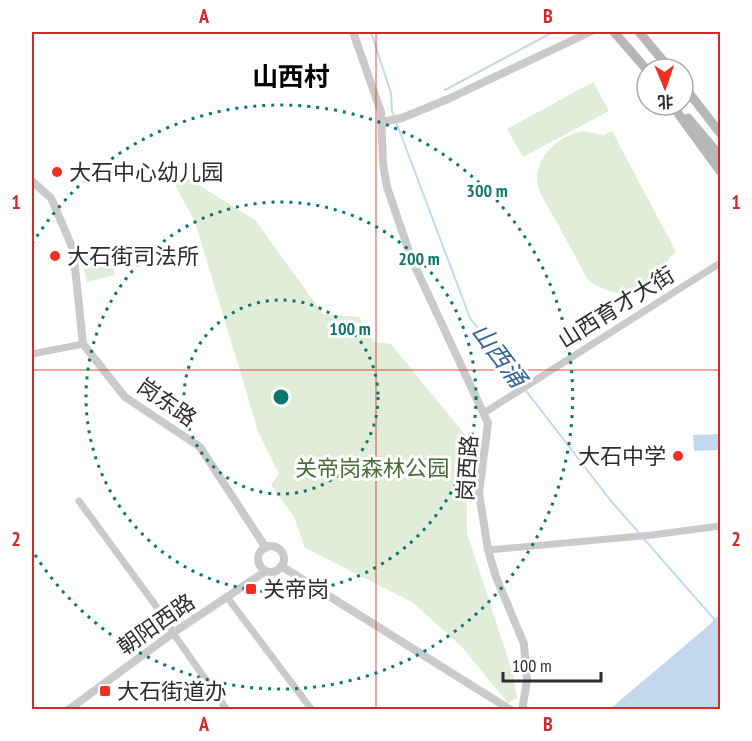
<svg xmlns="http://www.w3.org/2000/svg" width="752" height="741" viewBox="0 0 752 741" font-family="'PT Sans Narrow','Noto Sans SC',sans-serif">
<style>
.green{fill:#e1ecd9}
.water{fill:#c4d8ed}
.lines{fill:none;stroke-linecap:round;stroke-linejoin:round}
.stream{stroke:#c4d8ed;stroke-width:2}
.minor{stroke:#cacaca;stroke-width:7}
.tertiary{stroke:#cacaca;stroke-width:8}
.secondary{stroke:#b7b7b7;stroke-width:9}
.grid{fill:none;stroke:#d62828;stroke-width:1.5;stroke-opacity:0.55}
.ring{fill:none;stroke:#0f766e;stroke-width:3;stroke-dasharray:3 6}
.poi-dot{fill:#f02f23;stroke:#fff;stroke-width:2}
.labels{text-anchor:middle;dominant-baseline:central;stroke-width:6;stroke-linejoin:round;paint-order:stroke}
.poi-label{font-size:22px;fill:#2d2d2d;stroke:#fff;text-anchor:start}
.street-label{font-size:22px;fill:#2d2d2d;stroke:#fff}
.park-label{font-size:22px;fill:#496b38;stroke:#fff}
.water-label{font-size:24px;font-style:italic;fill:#366394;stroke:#fff}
.quarter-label{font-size:26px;font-weight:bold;fill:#000;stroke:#fff}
.centre{fill:#0f766e;stroke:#fff;stroke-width:3}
.ring-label{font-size:18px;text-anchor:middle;font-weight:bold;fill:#0f766e;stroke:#fff;stroke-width:6;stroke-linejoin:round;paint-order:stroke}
.neatline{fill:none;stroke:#d62828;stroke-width:2}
.grid-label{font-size:20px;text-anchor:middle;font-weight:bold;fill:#d62828}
</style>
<rect width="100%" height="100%" fill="#fff"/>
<path class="green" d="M593 82 609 111 523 157 507 129Z
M583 131 604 135 612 131 676 252C665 259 665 270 657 279 639 301 607 295 588 280 577 259 566 239 555 219 550 210 543 200 539 190 530 160 557 136 583 131Z
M184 176 255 220 323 314 359 317 374 342 391 344 466 436 467 533 513 674 517 698 508 703 462 647 412 602 305 548 294 517 271 485 279 474 258 431 195 222 175 185Z
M111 258 115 275 87 282 83 265Z"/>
<path class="water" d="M718 434V450L694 451 693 435Z
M720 614V709H610L708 626Z"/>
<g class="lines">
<path class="stream" d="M371 32 391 93 392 111 470 318 611 501 640 534
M445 90 553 32
M644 539 715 620"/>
<path class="minor" d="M32 354 83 344
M484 413 720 263
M79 501 167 621 173 633 227 710
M488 550 652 535 720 526
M227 597 312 710"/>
<path class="tertiary" d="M353 32 381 112 383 164 387 187 412 260 488 423 479 493 488 550 496 577 524 644 527 681 522 710
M381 122 402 118 448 99 590 32
M32 181 51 198 73 249 83 344 125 397 200 447 266 548
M258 559a13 13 0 1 1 26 0a13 13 0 1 1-26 0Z
M281 566 511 710
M68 710 173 633 266 571"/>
<path class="secondary" d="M614 32 647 70
M639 32 670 69
M683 85 720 133
M672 105 720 171
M688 118 720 156"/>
</g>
<path class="grid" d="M376 32V710M32 370H720"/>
<g class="ring">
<circle cx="281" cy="397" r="97"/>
<circle cx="281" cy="397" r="195"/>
<path d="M32 244A292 292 0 1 1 32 550"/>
</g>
<g class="poi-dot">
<circle cx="57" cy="172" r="6"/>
<circle cx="55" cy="256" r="6"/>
<circle cx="678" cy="456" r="6"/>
<rect x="245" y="583" width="12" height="12" rx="3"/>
<rect x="99" y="685" width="12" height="12" rx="3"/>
</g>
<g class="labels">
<g class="poi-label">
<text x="69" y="172">大石中心幼儿园</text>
<text x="67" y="256">大石街司法所</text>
<text x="666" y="456" text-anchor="end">大石中学</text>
<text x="263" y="589">关帝岗</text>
<text x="117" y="691">大石街道办</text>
</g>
<g class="street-label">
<text transform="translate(616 307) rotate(-32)">山西育才大街</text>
<text transform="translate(167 402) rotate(35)">岗东路</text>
<text transform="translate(467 468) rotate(-86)">岗西路</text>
<text transform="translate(156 624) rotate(-35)">朝阳西路</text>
</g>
<g class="park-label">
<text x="372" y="468">关帝岗森林公园</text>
</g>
<g class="water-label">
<text transform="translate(499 355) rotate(53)">山西涌</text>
</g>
<g class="quarter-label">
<text x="291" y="76">山西村</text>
</g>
</g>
<circle cx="281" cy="397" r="9" class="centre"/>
<g class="ring-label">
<text x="487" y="197">300 m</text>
<text x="419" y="265">200 m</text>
<text x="350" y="335">100 m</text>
</g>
<rect width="752" height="741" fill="none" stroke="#ffffff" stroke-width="66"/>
<g transform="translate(665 87) rotate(178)"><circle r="28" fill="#ffffff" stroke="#ababab" stroke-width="1.5"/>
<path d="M0-4.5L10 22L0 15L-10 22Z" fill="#f02f23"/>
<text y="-9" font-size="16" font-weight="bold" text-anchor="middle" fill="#2d2d2d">北</text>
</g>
<path d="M503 672v9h98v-9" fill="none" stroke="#2d2d2d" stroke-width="3"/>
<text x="512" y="672" font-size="18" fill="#2d2d2d" stroke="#ffffff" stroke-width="4.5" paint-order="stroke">100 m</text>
<rect x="33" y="33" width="686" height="675" class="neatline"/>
<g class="grid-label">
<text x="204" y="23">A</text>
<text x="548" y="23">B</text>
<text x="16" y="209">1</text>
<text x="736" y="209">1</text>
<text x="16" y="546">2</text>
<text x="736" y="546">2</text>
<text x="204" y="731">A</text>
<text x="548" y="731">B</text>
</g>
</svg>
